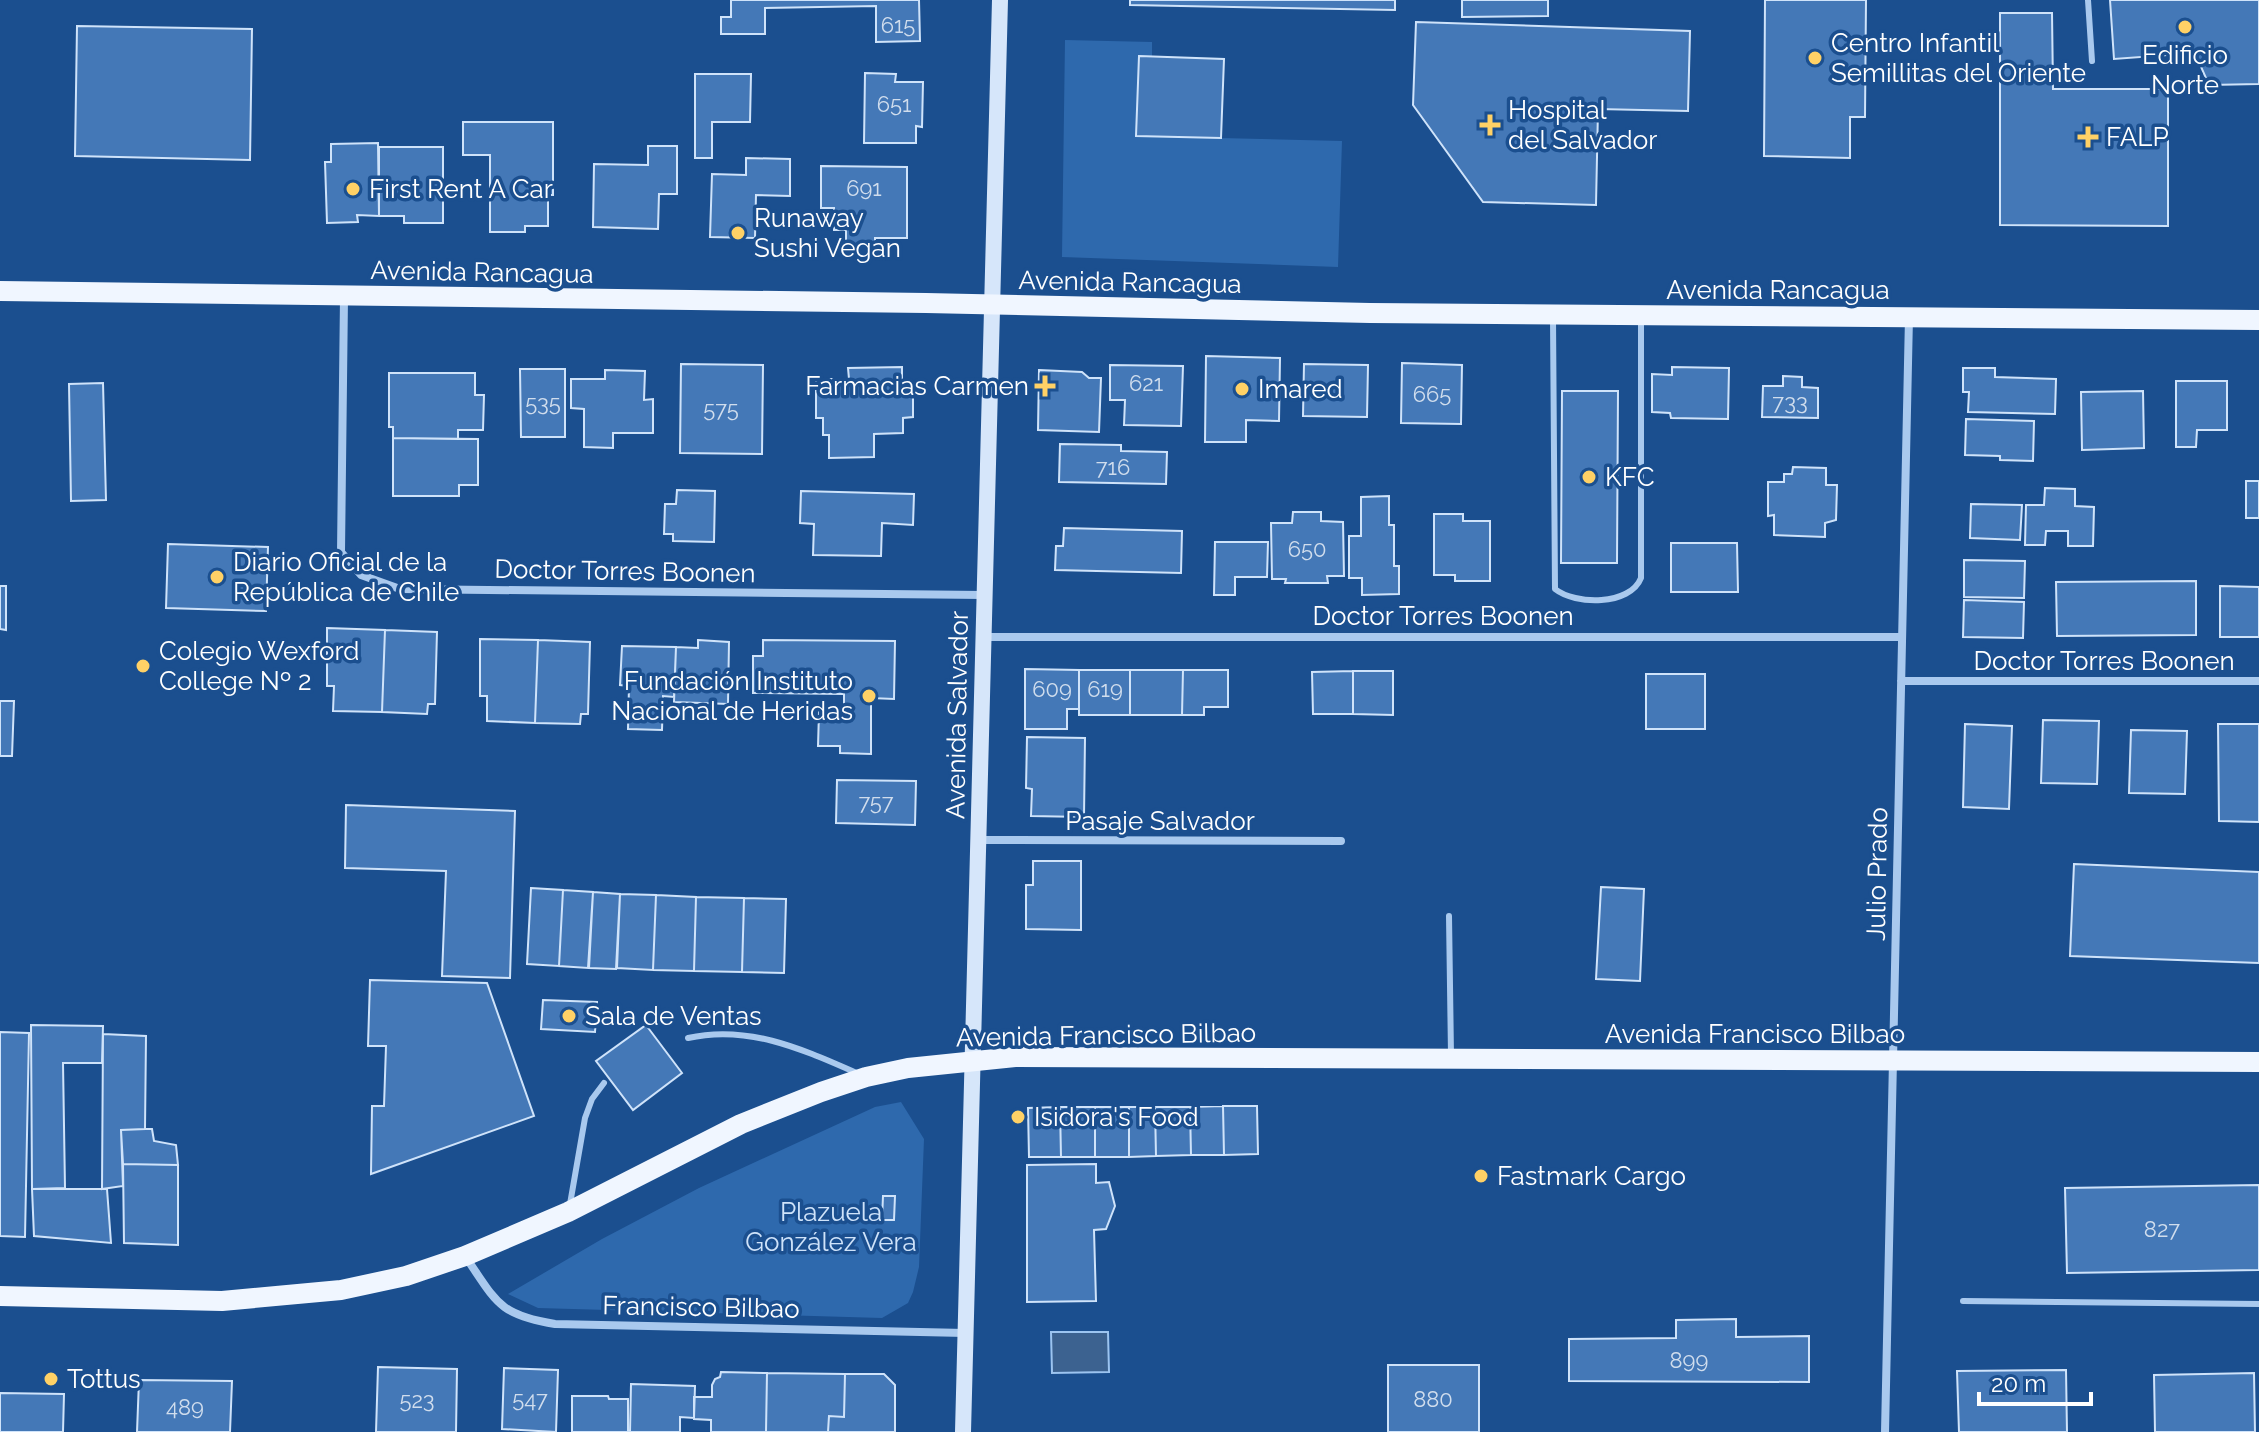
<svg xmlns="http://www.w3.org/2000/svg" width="2259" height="1432" viewBox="0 0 2259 1432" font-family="Raleway,sans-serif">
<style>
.green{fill:#2e69ad}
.water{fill:#3c6290;stroke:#9cc4f0;stroke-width:2}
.building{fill:#4478b7;stroke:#cfe3fa;stroke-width:2}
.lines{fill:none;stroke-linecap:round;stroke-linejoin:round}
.lane{stroke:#a9c9ee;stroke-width:6}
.street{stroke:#a9c9ee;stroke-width:8}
.secondary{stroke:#d6e6fa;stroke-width:16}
.primary{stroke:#f0f6ff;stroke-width:20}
.poi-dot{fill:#ffd166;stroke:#1b4f8f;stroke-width:3}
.labels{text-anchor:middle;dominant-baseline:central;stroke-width:7;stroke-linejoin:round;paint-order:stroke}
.number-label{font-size:22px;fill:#d0dded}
.poi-label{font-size:26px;fill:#fff;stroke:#1b4f8f;text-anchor:start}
.street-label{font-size:26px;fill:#fff;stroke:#1b4f8f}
.park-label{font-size:26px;fill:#cfe3fa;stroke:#1b4f8f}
</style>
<rect width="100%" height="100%" fill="#1b4f8f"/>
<path class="green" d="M1065 40 1152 42V57H1139L1137 136 1342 141 1338 267 1062 257Z
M901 1102 924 1139 919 1267 913 1292 908 1303 882 1318 538 1308 508 1294 602 1239 699 1188 875 1107Z"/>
<path class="water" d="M1051 1332H1108L1109 1372 1052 1373Z"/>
<path class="building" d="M731 0H919L920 41 876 42V6L765 8V34H721V17H731Z
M1130 0H1395V10L1130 5Z
M1462 0H1548V16L1462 17Z
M1765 0H1866L1865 117H1850V158L1764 156Z
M2110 0H2259V84L2209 85 2195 53 2114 59Z
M2000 13H2052L2053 89H2168V226L2000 225Z
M1416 22 1690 31 1688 111 1598 109 1596 205 1483 202 1413 105Z
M77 26 252 29 250 160 75 156Z
M1139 56 1224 59 1221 138 1136 136Z
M865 73 896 74 895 82H923L922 127 916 126V143H864Z
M695 74H751L750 122H712V158H695Z
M463 122H553V195H548V226H525V232H490V155H463Z
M378 143 379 216 357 215 358 222 327 223 325 162H331V144Z
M648 146H677V194H659L658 229 593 227 594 164 648 165Z
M379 147H443V223H404V216H379Z
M746 158 790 159V196L756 195 755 238 710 237 712 174 746 175Z
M821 166 907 167V238H875V245L846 244V230H834V208H821Z
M1206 356 1280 358 1279 421 1246 420V442H1205Z
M1402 363 1462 365 1461 424 1401 423Z
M681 364 763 365 762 454 680 453Z
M1304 364 1368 365 1367 417 1303 416Z
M1110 365 1183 366 1181 426 1124 425 1125 400H1110Z
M902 367V391H913V417L903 418V433L874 434V457L829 458V435H823V418H816V379H849L848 368Z
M1672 367 1729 368 1728 419 1671 418 1670 413 1652 412V374L1672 375Z
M1963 368H1995V377L2056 379 2055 414 1968 412 1969 392H1963Z
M520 369H565V437H521Z
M605 370 645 371 644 400 653 399V433H613V448L584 447V409L571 408V379H605Z
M1039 370 1082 372 1089 378H1101L1099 432 1038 430Z
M389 373H475V395H484L483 430H458V439L393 438V427H389Z
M1783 376 1802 377V387L1818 388V418L1762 417 1763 386H1783Z
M2176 381H2227V430H2197L2196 447H2176Z
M103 383 106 500 71 501 69 384Z
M1562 391H1618L1617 563H1561Z
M2143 391 2144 448 2082 450 2081 392Z
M1966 419 2034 421 2033 461 2000 460V456L1965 455Z
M393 438 478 439V485H459V496H393Z
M1060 444 1121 445V451L1167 452 1166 484 1059 482Z
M1793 467 1826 468V485H1837L1836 520 1825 523V537L1774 535V515L1768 516V482H1784V474H1792Z
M2246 481H2259V518H2246Z
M2045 488 2075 489V506L2094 507 2093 546H2068V531H2046L2045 545H2025L2026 505H2044Z
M677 490 715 491 714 542 673 541V534H664L665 504H676Z
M801 491 914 494 913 525 882 523 881 556 813 555 814 524 800 523Z
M1389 496V525H1394V566H1399V594L1362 595V578H1349V536H1361V497Z
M1971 504 2022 505 2020 540 1970 538Z
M1293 512H1321V521L1343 522 1344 576H1327L1328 583H1285L1286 579H1272L1271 523H1292Z
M1434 514H1463V521H1490V581H1455V575H1434Z
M1064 528 1182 531 1181 573 1055 570 1056 546H1063Z
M1215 542H1268L1267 577H1235V595H1214Z
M1671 543H1737L1738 592H1671Z
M168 544 268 547 266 611 166 608Z
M1964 560 2025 561 2024 598 1964 597Z
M2196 581V635L2057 636 2056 582Z
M0 586H6V630L0 629Z
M2220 586 2259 587V637H2220Z
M1964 600 2024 602 2023 638 1963 637Z
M327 628 385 630 382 712 333 711 334 686H327Z
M385 630 437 632 435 704H428L427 714 382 712Z
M480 639 538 640 535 723 487 721V696H480Z
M538 640 590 642 588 714H581L580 724 535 723Z
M698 640 729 642 728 704 674 702 676 647 698 648Z
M763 640 895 641 894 699 871 698V754L840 753V746H818L819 712H844V694L753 693V656H763Z
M622 646 676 647 674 697 663 696 662 730 628 729 629 686 620 685Z
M1025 669 1079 670V709H1067V729H1025Z
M1079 670H1130V715H1079Z
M1130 670H1183L1182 715H1130Z
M1183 670H1228V707H1204V715H1182Z
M1353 671V714H1313L1312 672Z
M1353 671H1393V715L1353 714Z
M1646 674H1705V729H1646Z
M0 701H14L12 756H0Z
M2043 720 2099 721 2097 784 2041 783Z
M1965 724 2012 726 2009 809 1963 807Z
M2218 724H2259V822L2219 821Z
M2131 730 2187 731 2185 794 2129 793Z
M1027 737 1085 738 1084 817 1031 816 1032 789 1026 788Z
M837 780 916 781 915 825 836 823Z
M346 805 515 811 510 978 442 976 446 871 345 868Z
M1033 861H1081V930L1026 929V885H1033Z
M2074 864 2259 872V963L2070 956Z
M1601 887 1644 889 1640 981 1596 979Z
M531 888 563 890 559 966 527 964Z
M563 890 593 892 588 968 559 966Z
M593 892 620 894 616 969 589 968Z
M620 894 656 895 653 970 617 968Z
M656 895 696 897 694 971 653 970Z
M696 897 744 898 742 972 694 971Z
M744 898 786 899 784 973 742 972Z
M370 980 487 983 534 1116 371 1174 372 1106H384L386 1046H368Z
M543 1000 597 1002 595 1032 541 1029Z
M31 1025 103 1026 102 1063H63L65 1188 32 1189Z
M646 1025 682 1073 633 1110 596 1061Z
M0 1032 29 1033 25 1237 0 1236Z
M103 1034 146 1036 145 1129 121 1130 123 1186 102 1189Z
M1223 1106 1224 1155H1191L1190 1107Z
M1223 1106H1257L1258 1154 1224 1155Z
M1060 1107 1061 1157H1029L1028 1108Z
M1060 1107H1095V1157H1061Z
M1095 1107H1129V1157H1095Z
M1129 1107H1155L1156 1156 1129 1157Z
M1155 1107H1190L1191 1155 1156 1156Z
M145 1129H152L154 1141 176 1145 178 1165 123 1164 121 1130Z
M123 1164 178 1165V1245L124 1243Z
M1096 1164V1183L1109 1182 1115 1206 1106 1229 1094 1230 1096 1301 1027 1302V1165Z
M2259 1185V1270L2067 1273 2065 1188Z
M32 1189H107L111 1243 34 1236Z
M883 1196H895L894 1220H882Z
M1736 1319V1337L1809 1336V1382L1569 1381V1339L1676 1338V1320Z
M1388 1365H1479V1432H1388Z
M378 1367 457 1369 456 1432H376Z
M504 1368 558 1370 556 1432 502 1429Z
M2066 1370 2067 1432H1959L1957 1371Z
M721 1372 767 1373 766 1432H711V1420L694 1419V1397H712V1385L715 1379 720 1377Z
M767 1373 845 1374 844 1417 829 1416 828 1432H766Z
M2254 1373 2255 1432H2155L2154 1375Z
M845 1374H884L895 1385V1432H828L829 1416 844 1417Z
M139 1380 232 1381 230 1432H137Z
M631 1384 695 1386 694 1418 680 1417V1432H630Z
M0 1393 64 1394 63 1432H0Z
M572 1396H608L609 1399H628V1432H572Z"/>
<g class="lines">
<path class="lane" d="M2088 0 2092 61
M1553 318 1555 589C1575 605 1630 606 1641 578V319
M1449 916 1451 1055
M688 1038C749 1024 804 1050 859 1074
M570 1204 585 1118 592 1099 604 1083
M1963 1301 2259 1304"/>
<path class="street" d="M344 297 341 552 361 575 400 589 984 595
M983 637H1902
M1901 681H2259
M979 840 1341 841
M465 1256C496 1301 498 1315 555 1324L965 1333
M1885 1432 1909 317"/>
<path class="secondary" d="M963 1432 1000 0"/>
<path class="primary" d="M0 291 926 303 1370 313 2259 320
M0 1296 222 1301 341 1290 406 1276 465 1256 568 1212 741 1124 821 1092 866 1077 908 1068 1015 1057 2259 1062"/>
</g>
<g class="poi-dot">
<circle cx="2185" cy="27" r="8"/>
<circle cx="1815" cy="58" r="8"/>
<path d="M1486 113h8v8h8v8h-8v8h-8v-8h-8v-8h8z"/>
<path d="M2084 125h8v8h8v8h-8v8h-8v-8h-8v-8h8z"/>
<circle cx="353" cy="189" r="8"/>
<circle cx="738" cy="233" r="8"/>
<path d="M1041 374h8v8h8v8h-8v8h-8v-8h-8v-8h8z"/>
<circle cx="1242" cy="389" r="8"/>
<circle cx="1589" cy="477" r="8"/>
<circle cx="217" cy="577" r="8"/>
<circle cx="143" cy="666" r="8"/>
<circle cx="869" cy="696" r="8"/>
<circle cx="569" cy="1016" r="8"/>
<circle cx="1018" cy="1117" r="8"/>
<circle cx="1481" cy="1176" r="8"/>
<circle cx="51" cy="1379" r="8"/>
</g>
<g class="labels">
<g class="number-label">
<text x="898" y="25">615</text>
<text x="894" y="104">651</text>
<text x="864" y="188">691</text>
<text x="1146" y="383">621</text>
<text x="1432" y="394">665</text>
<text x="1790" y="402">733</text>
<text x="543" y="403">535</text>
<text x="721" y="409">575</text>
<text x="1113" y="467">716</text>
<text x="1307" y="549">650</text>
<text x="1052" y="689">609</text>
<text x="1105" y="689">619</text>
<text x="876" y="802">757</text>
<text x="2162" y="1229">827</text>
<text x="1689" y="1360">899</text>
<text x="530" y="1399">547</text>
<text x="1433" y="1399">880</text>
<text x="417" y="1400">523</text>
<text x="185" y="1407">489</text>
</g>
<g class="poi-label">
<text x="1831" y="43">Centro Infantil<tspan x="1831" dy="30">Semillitas del Oriente</tspan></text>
<text x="2185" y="55" text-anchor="middle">Edificio<tspan x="2185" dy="30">Norte</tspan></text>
<text x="1508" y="110">Hospital<tspan x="1508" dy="30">del Salvador</tspan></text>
<text x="2106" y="137">FALP</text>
<text x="369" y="189">First Rent A Car</text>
<text x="754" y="218">Runaway<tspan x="754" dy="30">Sushi Vegan</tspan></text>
<text x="1029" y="386" text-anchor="end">Farmacias Carmen</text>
<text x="1258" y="389">Imared</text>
<text x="1605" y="477">KFC</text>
<text x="233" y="562">Diario Oficial de la<tspan x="233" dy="30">República de Chile</tspan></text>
<text x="159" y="651">Colegio Wexford<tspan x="159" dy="30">College Nº 2</tspan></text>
<text x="853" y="681" text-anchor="end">Fundación Instituto<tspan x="853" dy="30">Nacional de Heridas</tspan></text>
<text x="585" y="1016">Sala de Ventas</text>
<text x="1034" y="1117">Isidora's Food</text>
<text x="1497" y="1176">Fastmark Cargo</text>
<text x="67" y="1379">Tottus</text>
</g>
<g class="street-label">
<text transform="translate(482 272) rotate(1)">Avenida Rancagua</text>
<text transform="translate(1130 282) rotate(1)">Avenida Rancagua</text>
<text x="1778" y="290">Avenida Rancagua</text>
<text transform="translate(625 571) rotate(1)">Doctor Torres Boonen</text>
<text x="1443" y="616">Doctor Torres Boonen</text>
<text x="2104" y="661">Doctor Torres Boonen</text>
<text transform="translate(957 715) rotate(-89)">Avenida Salvador</text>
<text x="1160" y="821">Pasaje Salvador</text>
<text transform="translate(1877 874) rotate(-89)">Julio Prado</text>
<text x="1755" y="1034">Avenida Francisco Bilbao</text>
<text transform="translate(1106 1035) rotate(-1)">Avenida Francisco Bilbao</text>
<text transform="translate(701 1307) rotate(1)">Francisco Bilbao</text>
</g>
<g class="park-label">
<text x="831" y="1212">Plazuela<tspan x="831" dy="30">González Vera</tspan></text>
</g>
</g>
<path d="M1979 1392v12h112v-12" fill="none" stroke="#ffffff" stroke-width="4"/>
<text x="1991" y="1392" font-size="24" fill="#ffffff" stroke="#1b4f8f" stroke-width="6" paint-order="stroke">20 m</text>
</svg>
